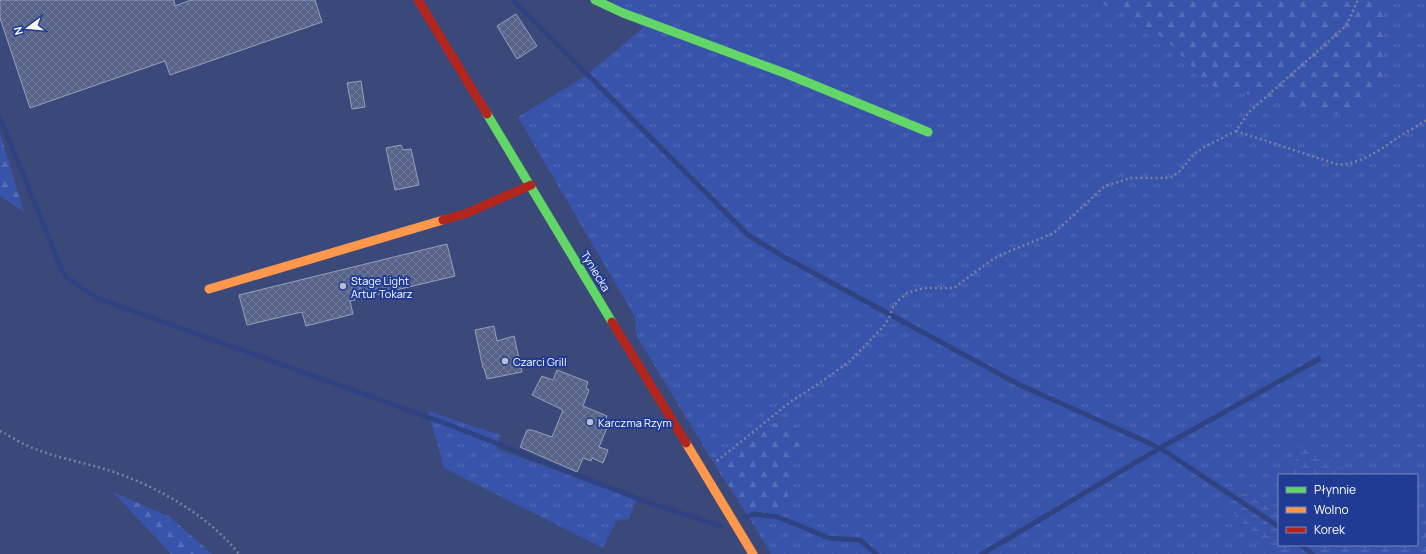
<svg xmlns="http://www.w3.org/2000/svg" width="1426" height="554" viewBox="0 0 1426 554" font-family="Manrope,sans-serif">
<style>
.grass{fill:url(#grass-tufts)}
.forest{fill:url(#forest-firs)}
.wetland{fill:url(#wetland-marsh)}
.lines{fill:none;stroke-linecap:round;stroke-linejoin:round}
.stream{stroke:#2f4383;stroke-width:5}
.building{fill:url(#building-cross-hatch);stroke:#98a0ba}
.path{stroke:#7883a4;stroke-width:2.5;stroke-dasharray:2 3;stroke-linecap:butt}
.fast{stroke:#63d668;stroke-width:9}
.slow{stroke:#ff974d;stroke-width:9}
.jam{stroke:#b3261e;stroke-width:9}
.poi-dot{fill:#babfd0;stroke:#203b93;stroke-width:1.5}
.labels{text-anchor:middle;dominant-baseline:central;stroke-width:4;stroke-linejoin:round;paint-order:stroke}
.street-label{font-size:11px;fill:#fff;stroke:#203b93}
.poi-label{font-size:11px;fill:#fff;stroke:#203b93;text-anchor:start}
</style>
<defs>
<pattern id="grass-tufts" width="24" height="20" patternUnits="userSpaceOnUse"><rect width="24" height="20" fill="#3853aa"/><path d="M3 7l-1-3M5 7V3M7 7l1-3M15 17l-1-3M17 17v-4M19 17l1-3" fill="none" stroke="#566db7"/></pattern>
<pattern id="forest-firs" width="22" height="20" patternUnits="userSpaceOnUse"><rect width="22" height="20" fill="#3853aa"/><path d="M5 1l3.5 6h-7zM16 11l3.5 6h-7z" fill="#566db7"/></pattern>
<pattern id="wetland-marsh" width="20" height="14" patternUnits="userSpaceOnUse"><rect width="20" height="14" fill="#3853aa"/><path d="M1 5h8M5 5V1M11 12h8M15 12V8" fill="none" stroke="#566db7"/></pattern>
<pattern id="building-cross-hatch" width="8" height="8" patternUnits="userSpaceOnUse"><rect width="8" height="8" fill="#576288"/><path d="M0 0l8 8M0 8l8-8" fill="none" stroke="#707a9a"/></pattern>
</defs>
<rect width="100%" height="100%" fill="#3a4979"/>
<path class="grass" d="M610 0H1093L1123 13 1165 39 1211 86 1383 8 1385 0H1426V521L1417 515V475H1355L1299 439 1293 475H1279V510L1231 487 1222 503 1275 554H771L753 524 787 510 791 465 805 432 784 417 715 465 636 335 635 317 518 117 584 77 643 28Z
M428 411 500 435 497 449 636 500 629 519 616 521 603 548 444 468Z"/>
<path class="forest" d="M1093 0H1385L1383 9 1384 83 1351 117 1211 86 1165 39 1123 13Z
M0 133 24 212 0 196Z
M784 417 805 432 791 465 787 510 753 524 715 465Z
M113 492 170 517 212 554H171Z"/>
<path class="wetland" d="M1299 439 1355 475H1293Z
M1230 487 1279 510V545H1417V515L1426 521V554H1275L1222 503Z"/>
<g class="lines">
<path class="stream" d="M513 0 748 235 786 258 1018 384 1160 448 1279 527
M0 118 64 275 97 298 447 424 644 501 720 526
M746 517 754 514 778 517 829 538 860 540 876 554
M1301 545 1312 554
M982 554 1160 448 1319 359"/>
</g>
<path class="building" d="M0 0H174L175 6 191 0H315L322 22 170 75 165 61 30 108 0 18Z
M516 14 537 46 517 59 497 26Z
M361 81 365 107 352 109 347 83Z
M401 145 403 150 411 149 419 185 395 190 386 148Z
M447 244 455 276 350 301 353 314 306 326 302 312 247 325 239 295Z
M494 326 497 341 514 336 522 372 487 379 484 368H483L475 330Z
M557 370 588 382 586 388 589 390 583 406 607 416 603 427 607 428 599 447 608 450 603 463 592 458 591 461 583 458 577 472 520 447 527 430H532L552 437 563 410 532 395 542 376 553 380Z"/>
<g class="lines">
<path class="path" d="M1236 131 1339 165C1361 163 1379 151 1397 138 1407 132 1417 126 1426 120
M0 431C12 437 25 446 38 450 61 459 87 463 111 471 158 487 208 515 239 554
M717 461 790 402 818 384 849 362 884 326 889 318 893 307 899 300 907 293 924 288H954L990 261 1003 254 1054 233 1105 186 1131 178H1161L1172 177 1180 171 1195 153 1208 145 1236 131 1249 112 1346 26 1358 0"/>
<path class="fast" d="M595 0 623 13 787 74 928 132
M487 114 612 322"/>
<path class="slow" d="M209 289 443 220
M686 443 753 554"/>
<path class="jam" d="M418 0 487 114
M443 220 467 213 531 185
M612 322 686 443"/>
</g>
<g class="poi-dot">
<circle cx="343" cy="286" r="4"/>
<circle cx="505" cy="361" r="4"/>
<circle cx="590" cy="422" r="4"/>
</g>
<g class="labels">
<g class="street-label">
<text transform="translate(596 271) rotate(59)">Tyniecka</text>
</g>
<g class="poi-label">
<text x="351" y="280">Stage Light<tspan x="351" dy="13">Artur Tokarz</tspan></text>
<text x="513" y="361">Czarci Grill</text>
<text x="598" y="422">Karczma Rzym</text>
</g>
</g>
<rect x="1278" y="474" width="140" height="72" fill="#203b93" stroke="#7989be"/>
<rect x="1286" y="487" width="20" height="6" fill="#63d668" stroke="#7989be"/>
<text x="1314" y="494" font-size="12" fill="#ffffff">Płynnie</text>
<rect x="1286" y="507" width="20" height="6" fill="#ff974d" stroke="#7989be"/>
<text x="1314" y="514" font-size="12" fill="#ffffff">Wolno</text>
<rect x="1286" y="527" width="20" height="6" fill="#b3261e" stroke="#7989be"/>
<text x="1314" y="534" font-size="12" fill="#ffffff">Korek</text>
<g transform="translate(28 28) rotate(254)" stroke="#203b93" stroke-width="3" paint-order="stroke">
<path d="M0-3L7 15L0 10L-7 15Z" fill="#ffffff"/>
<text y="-6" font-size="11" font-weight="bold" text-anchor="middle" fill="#ffffff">N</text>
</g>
</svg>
